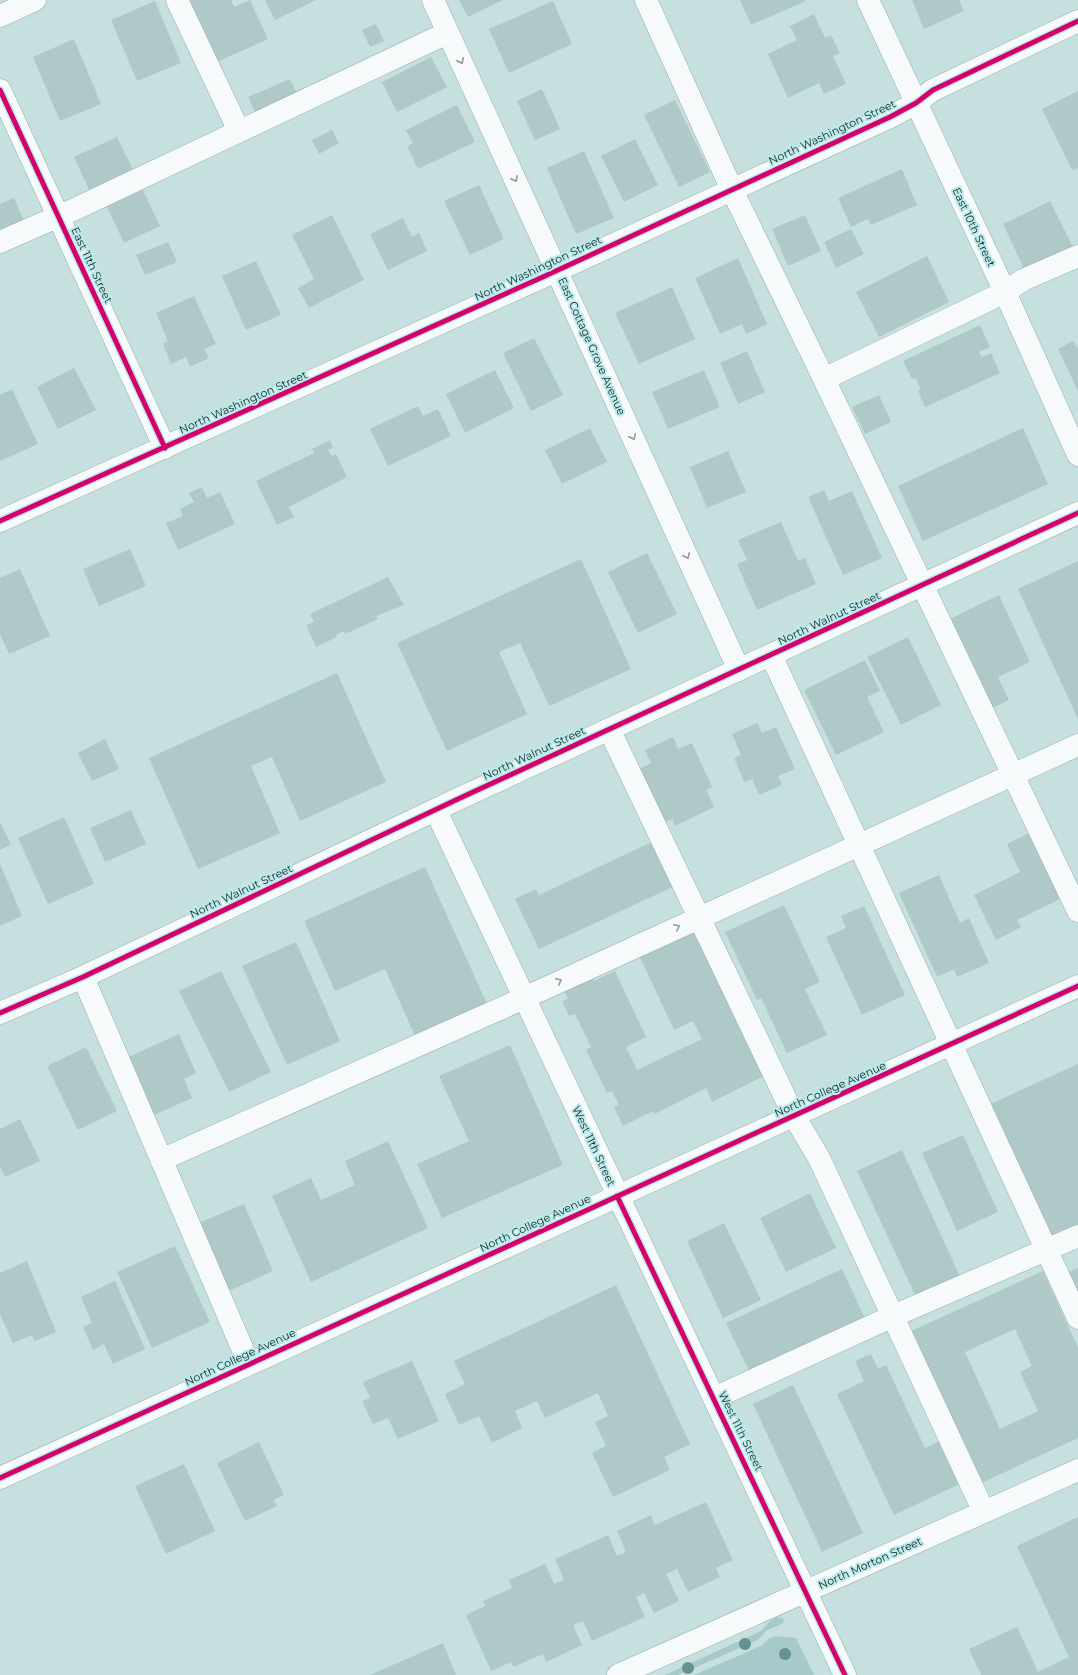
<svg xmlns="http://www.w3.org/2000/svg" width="1078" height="1675" viewBox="0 0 1078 1675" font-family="Montserrat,sans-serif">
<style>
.green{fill:#a8c9ca}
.building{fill:#afc8c8;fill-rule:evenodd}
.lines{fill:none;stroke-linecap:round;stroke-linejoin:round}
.minor-casing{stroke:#98acac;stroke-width:23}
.major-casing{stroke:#98acac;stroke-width:23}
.minor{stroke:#f6fafa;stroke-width:22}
.major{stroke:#f6fafa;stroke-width:22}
.cycleway-casing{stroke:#bceaeb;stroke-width:8}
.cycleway{stroke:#d6006c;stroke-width:5}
.tree{fill:#669193}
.oneway{stroke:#919b9b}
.labels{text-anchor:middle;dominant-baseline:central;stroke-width:4;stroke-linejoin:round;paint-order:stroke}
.street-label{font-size:11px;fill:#152727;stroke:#bceaeb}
</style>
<rect width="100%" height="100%" fill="#c6e0e0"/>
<path class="green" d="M777 1617 784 1619 783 1623 766 1631 758 1640 678 1675H665L761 1631 770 1621Z
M776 1636 796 1638 814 1675H694L761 1646 770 1638Z"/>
<path class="building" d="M188 0H231L234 7 250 0 268 39 217 62Z
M265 0H316L275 20Z
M459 0H503L468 17Z
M740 0H805L806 1 751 25Z
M912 0H959L964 11 924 29Z
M155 1 181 63 137 81 111 20Z
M553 1 572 44 509 73 489 29Z
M814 14 825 38 831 35 840 53 833 56 846 84 824 94 819 83 788 98 768 54 797 40 790 26Z
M376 24 384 41 370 47 362 30Z
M74 39 101 104 60 121 33 57Z
M431 57 447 87 397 112 382 82Z
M290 79 299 98 257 116 248 97Z
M542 89 560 129 535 140 517 101Z
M1078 91V168L1072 170 1042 109Z
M675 100 710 172 679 187 644 115Z
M457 105 475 142 418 169 407 146 413 143 406 130Z
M332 130 339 143 319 154 312 140Z
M117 137 135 174 91 194 74 157Z
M635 139 658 185 624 202 601 156Z
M584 151 614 218 576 234 547 168Z
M902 169 917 205 871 225 868 219 851 227 838 198Z
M479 185 504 239 470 255 444 201Z
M141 186 160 226 124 243 105 203Z
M14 198 25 223 0 234V204Z
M1050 201 1074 249 1026 273 1003 224Z
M332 215 364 280 309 308 298 288 314 279 292 235Z
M805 215 821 251 788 266 772 229Z
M403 218 412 237 419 233 427 251 388 270 370 234Z
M851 229 864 254 836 268 824 242Z
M168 242 177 262 145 275 136 255Z
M927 256 949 302 879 337 856 292Z
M738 258 767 324 746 334 742 324 720 334 695 278Z
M256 261 281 315 246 330 222 276Z
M672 287 695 339 639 364 615 313Z
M194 296 216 344 204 349 209 358 190 367 186 357 171 364 163 344 168 341 156 313Z
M980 325 990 347 979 352 982 357 991 353 1000 373 925 407 918 391 921 390 916 378 912 379 903 361Z
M534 338 563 395 531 411 503 353Z
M1073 341 1077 348 1078 347V391L1058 349Z
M747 351 765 392 738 404 720 363Z
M74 368 96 410 58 429 37 387Z
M495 370 514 408 465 433 446 394Z
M704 370 720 407 668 429 652 392Z
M12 389 38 444 0 461V395Z
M879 395 891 422 865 434 852 407Z
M418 406 423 416 438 409 451 436 388 466 370 429Z
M590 428 607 462 562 484 545 450Z
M1023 428 1048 484 923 541 898 486Z
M330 440 333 448 328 450 332 456 336 454 347 477 289 507 294 517 277 525 256 481 314 453 312 449Z
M728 451 746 492 707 508 690 467Z
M202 487 207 498 220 492 235 524 178 550 166 523 183 516 180 509 194 502 189 493Z
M824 490 829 501 852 491 882 558 843 575 808 497Z
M781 522 798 561 805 558 816 584 757 610 737 564 747 560 738 540Z
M130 549 146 586 99 606 83 569Z
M647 553 677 614 638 633 608 572Z
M581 559 631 669 549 706 520 643 499 652 527 714 447 751 397 643Z
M1078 561V719L1018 589Z
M20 569 50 636 9 654 0 634V578Z
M388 577 404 605 376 616 378 619 345 634 344 631 336 635 337 637 316 647 306 625 314 622 310 614Z
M999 595 1030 662 998 677 1009 700 992 708 950 619Z
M908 637 941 705 901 725 867 657Z
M865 660 880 691 867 697 884 732 836 755 804 690Z
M337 673 386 782 300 821 272 757 251 766 280 833 198 869 149 758Z
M757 723 762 733 776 727 795 769 778 776 782 785 759 795 752 779 744 782 734 758 741 755 732 734Z
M673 737 678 749 692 743 712 787 706 790 714 807 675 826 672 819 664 823 639 769 651 763 645 750Z
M105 739 119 769 92 781 78 753Z
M131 810 146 844 105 862 90 828Z
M64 817 94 884 48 904 18 838Z
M0 822 11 844 0 850Z
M1029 833 1062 898 1017 920 1021 927 996 940 974 895 1020 872 1007 844Z
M656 840 677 885 539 949 515 899 536 889 539 895Z
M0 864 22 916 0 926Z
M425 867 488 1006 416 1038 385 969 335 991 304 921Z
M939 875 960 923 969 918 989 963 957 977 954 969 937 977 899 893Z
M784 905 820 982 805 989 827 1035 787 1053 761 998 757 1000 725 932Z
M864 906 905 995 862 1015 826 937 846 928 841 916Z
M693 931 764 1076 712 1102 706 1088 655 1114 653 1111 623 1126 614 1107 619 1105 612 1091 607 1093 586 1050 591 1047 575 1014 569 1016 562 1001 568 999 563 988 591 975 594 981 615 971 646 1037 626 1047 637 1070 702 1039 693 1021 674 1030 640 957Z
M296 942 340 1041 287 1065 242 966Z
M221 971 271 1072 229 1092 179 991Z
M179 1034 196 1073 184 1079 192 1098 154 1115 128 1057Z
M510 1045 563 1165 442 1218 417 1164 469 1141 439 1076Z
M86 1047 117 1111 78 1130 47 1066Z
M1078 1064V1228L1049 1241 984 1107Z
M20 1119 40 1161 5 1177 0 1166V1129Z
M963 1135 998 1212 957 1231 922 1153Z
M388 1141 428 1228 311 1282 272 1196 311 1178 321 1200 355 1185 345 1161Z
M902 1150 962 1281 918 1301 857 1171Z
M810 1193 836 1248 786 1272 760 1218Z
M244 1204 273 1271 224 1293 194 1225Z
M724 1223 761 1300 723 1318 687 1241Z
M175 1246 210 1322 152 1348 117 1272Z
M27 1261 56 1332 35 1341 32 1335 13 1343 0 1314V1273Z
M1078 1268V1294L1068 1272Z
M842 1269 866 1321 751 1375 726 1323Z
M1043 1271 1078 1348V1438L979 1484 909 1332ZM1015 1329 1032 1366 1020 1372 1038 1411 1000 1429 965 1352Z
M115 1281 145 1349 113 1364 104 1344 93 1350 83 1327 92 1323 81 1297Z
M616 1285 690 1444 664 1457 670 1470 613 1497 592 1453 606 1446 595 1422 608 1416 598 1393 545 1418 537 1401 515 1411 522 1428 492 1443 479 1416 459 1425 445 1394 465 1384 454 1361Z
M871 1354 878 1369 886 1365 925 1448 946 1438 966 1481 894 1515 837 1394 864 1381 855 1361Z
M412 1361 439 1421 398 1439 388 1418 373 1424 362 1401 370 1398 363 1382Z
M793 1385 863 1533 822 1552 753 1404Z
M259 1442 284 1495 274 1500 277 1506 245 1521 217 1463Z
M184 1464 215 1531 166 1554 135 1486Z
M706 1502 733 1560 716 1568 720 1577 688 1592 677 1569 666 1574 679 1601 654 1613 644 1593 636 1597 645 1617 592 1641 583 1621 573 1625 582 1645 546 1662 543 1654 513 1667 511 1662 491 1671 466 1615 485 1606 483 1601 512 1588 509 1580 545 1564 554 1584 564 1580 555 1559 608 1535 617 1556 626 1552 617 1531 651 1515 655 1525Z
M1078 1517V1675H981L969 1649 1017 1627 1038 1672 1069 1657 1017 1546Z
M443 1643 456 1675H370Z"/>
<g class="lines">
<g class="minor-casing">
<path id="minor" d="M177 0 239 131
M433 0 739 670
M646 0 732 190 824 379
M868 0 1005 292 1078 455
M0 16 35 0
M0 90 165 448
M0 242 73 210 447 33
M1078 256 1023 280 1005 292 824 379 1078 911
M0 521 545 276 890 117 916 103 933 90 1078 21
M771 655 1078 1318
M609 729 794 1116 819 1158 984 1512
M436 811 845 1675
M83 977 249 1364
M161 1160 502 1008 1078 745
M714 1398 891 1317 1078 1236
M618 1675 1078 1470"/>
</g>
<g class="major-casing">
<path id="major" d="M0 1013 83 977 458 799 1078 513
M0 1478 1078 986"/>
</g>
<use href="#minor" class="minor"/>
<use href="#major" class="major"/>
<g class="cycleway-casing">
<path id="cycleway" d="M0 90 165 448
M0 521 545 276 890 117 916 103 933 90 1078 21
M0 1013 83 977 458 799 1078 513
M617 1196 845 1675
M0 1478 1078 986"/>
</g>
<use href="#cycleway" class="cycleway"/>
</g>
<g class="tree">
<circle cx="745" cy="1644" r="6"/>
<circle cx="785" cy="1654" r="6"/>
<circle cx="688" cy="1668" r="6"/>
</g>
<defs><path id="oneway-chevron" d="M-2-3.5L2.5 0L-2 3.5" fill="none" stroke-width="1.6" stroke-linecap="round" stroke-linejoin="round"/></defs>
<g class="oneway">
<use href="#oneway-chevron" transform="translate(461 61) rotate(65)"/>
<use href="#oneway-chevron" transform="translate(515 179) rotate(65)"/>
<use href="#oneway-chevron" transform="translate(633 437) rotate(65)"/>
<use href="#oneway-chevron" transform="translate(687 556) rotate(65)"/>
<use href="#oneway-chevron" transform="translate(677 927) rotate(-25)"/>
<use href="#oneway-chevron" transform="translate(559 981) rotate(-25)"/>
</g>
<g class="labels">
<g class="street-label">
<text transform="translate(832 132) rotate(-25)">North Washington Street</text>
<text transform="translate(974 227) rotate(65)">East 10th Street</text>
<text transform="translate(92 265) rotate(65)">East 11th Street</text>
<text transform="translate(538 268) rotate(-25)">North Washington Street</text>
<text transform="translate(592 346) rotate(66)">East Cottage Grove Avenue</text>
<text transform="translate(243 402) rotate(-24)">North Washington Street</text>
<text transform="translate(829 618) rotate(-25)">North Walnut Street</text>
<text transform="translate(534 753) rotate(-25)">North Walnut Street</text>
<text transform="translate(241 891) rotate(-25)">North Walnut Street</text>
<text transform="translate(830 1089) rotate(-24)">North College Avenue</text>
<text transform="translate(594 1146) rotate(65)">West 11th Street</text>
<text transform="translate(535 1223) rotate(-25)">North College Avenue</text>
<text transform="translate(240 1357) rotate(-25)">North College Avenue</text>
<text transform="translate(741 1431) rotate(64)">West 11th Street</text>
<text transform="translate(870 1563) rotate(-24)">North Morton Street</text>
</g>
</g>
</svg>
